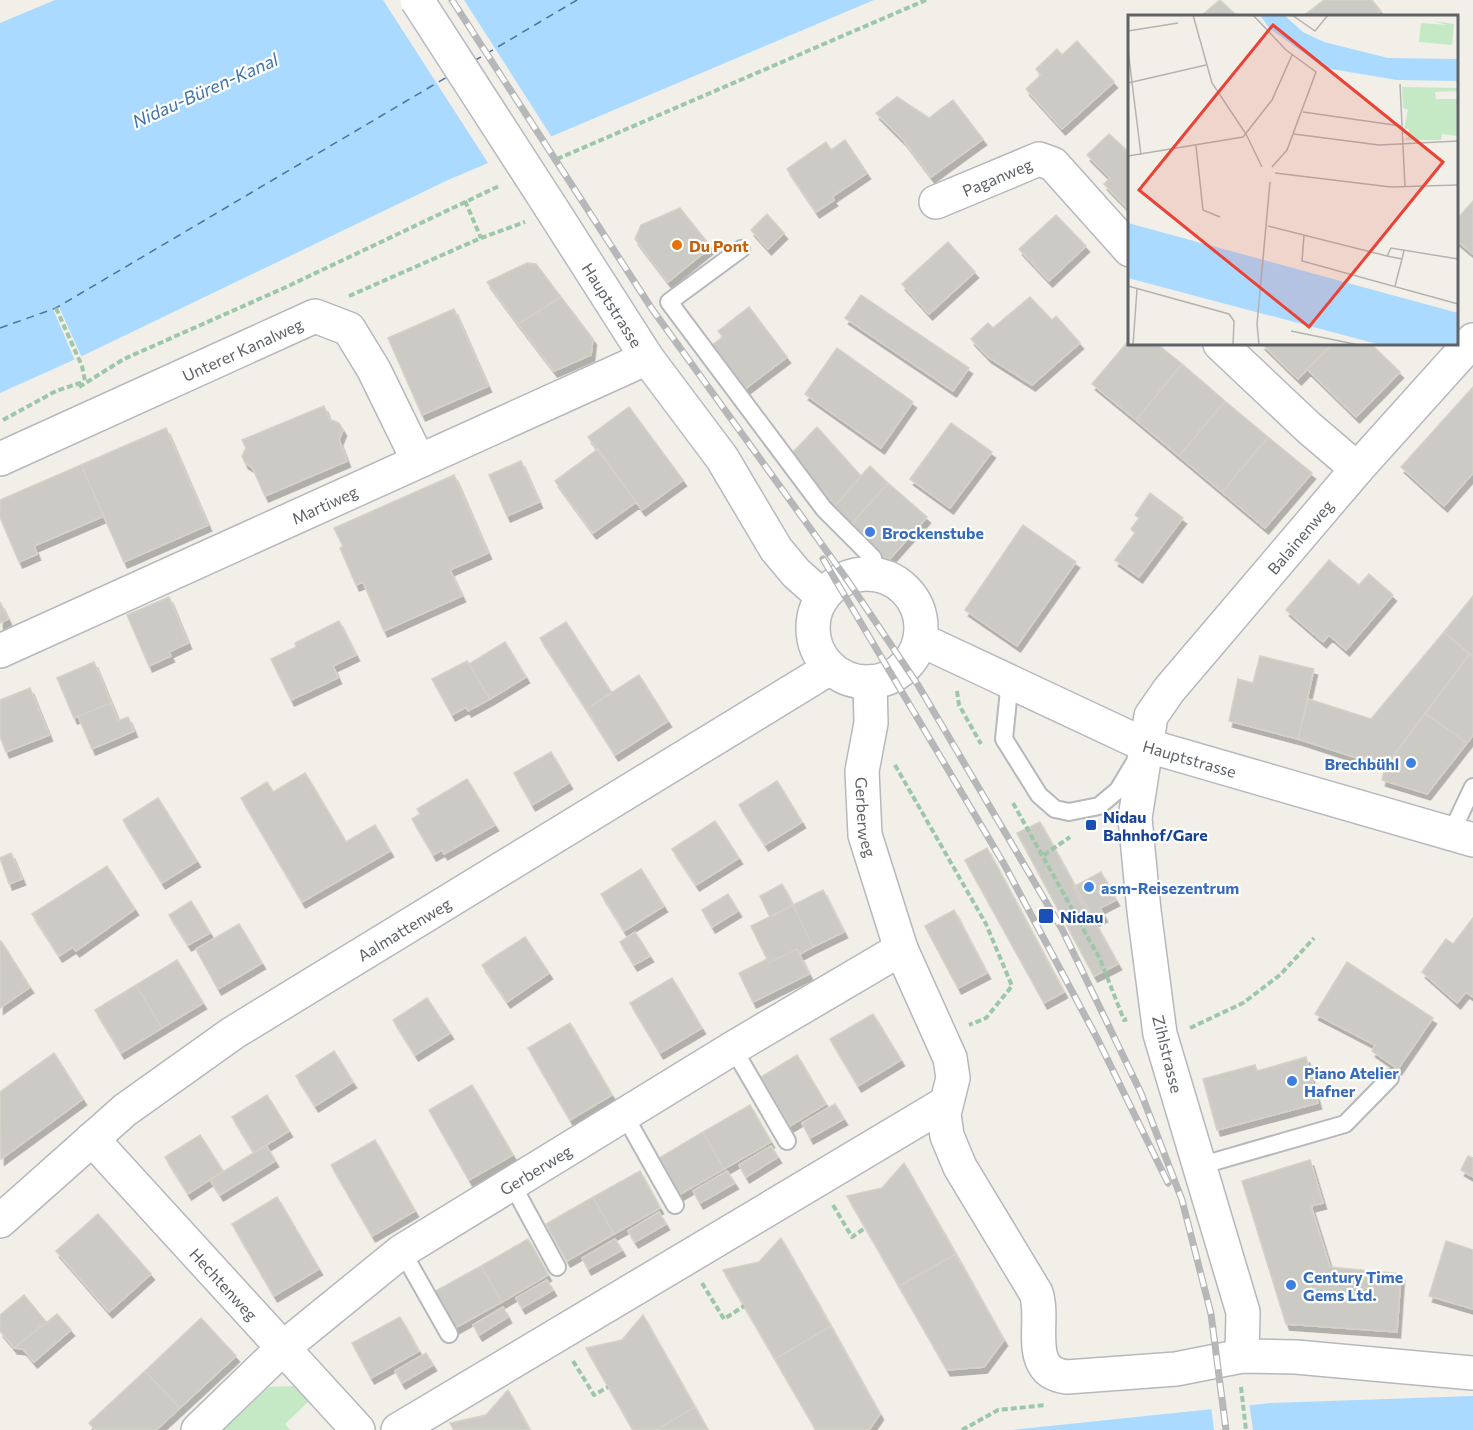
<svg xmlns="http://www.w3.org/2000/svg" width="1473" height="1430" viewBox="0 0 1473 1430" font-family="Commissioner,sans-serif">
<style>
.green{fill:#c5e8c5}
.water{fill:#aadaff}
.pier{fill:#f1efe8}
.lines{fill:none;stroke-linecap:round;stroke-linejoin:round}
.ferry{stroke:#4174aa;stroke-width:1.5;stroke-dasharray:8 6;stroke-linecap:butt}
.building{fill:#cccac5;stroke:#d6d1c6;stroke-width:1.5;filter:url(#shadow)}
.service-casing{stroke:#b5b8bc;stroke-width:20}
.minor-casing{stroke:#b5b8bc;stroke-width:36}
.secondary-casing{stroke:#b6babf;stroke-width:36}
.path{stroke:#9cc7a9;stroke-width:4;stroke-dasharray:6 3;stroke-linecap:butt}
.service{stroke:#fff;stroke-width:16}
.minor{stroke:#fff;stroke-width:33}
.secondary{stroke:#fff;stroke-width:33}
.rail-casing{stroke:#b6b7b8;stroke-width:7}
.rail{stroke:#fff;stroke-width:4.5;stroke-dasharray:14;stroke-linecap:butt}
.secondary-bridge-casing{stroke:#b6babf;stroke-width:36;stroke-linecap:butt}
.secondary-bridge{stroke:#fff;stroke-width:33}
.food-dot{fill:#e8710a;stroke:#fff;stroke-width:2}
.shop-dot{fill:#3f7fe0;stroke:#fff;stroke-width:2}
.transit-dot{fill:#1a4fb4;stroke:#fff;stroke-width:2}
.labels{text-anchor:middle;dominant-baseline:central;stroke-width:4.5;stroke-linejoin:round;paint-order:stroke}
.street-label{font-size:16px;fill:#5f6368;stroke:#fff}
.food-label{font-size:16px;font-weight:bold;fill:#c56008;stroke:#fff;text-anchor:start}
.shop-label{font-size:16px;font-weight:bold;fill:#366cbe;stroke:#fff;text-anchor:start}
.transit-label{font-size:16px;font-weight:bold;fill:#164399;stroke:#fff;text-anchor:start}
.water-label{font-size:18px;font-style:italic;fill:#4174aa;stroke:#fff}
.inset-river{fill:none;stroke:#aadaff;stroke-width:3}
.inset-road{fill:none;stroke:#b3b3b1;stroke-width:1.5}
.view{fill:#ea4335;fill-opacity:0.15;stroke:#ea4335;stroke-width:3}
.inset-edge{fill:none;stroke:#5f6368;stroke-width:3}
</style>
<defs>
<filter id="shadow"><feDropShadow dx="3.5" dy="6" stdDeviation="0" flood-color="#0004"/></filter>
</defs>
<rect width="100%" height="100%" fill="#f1efe8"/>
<path class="green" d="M294 1386 309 1401 285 1424 290 1430H223L269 1387Z"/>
<path class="water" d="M55 0H874L448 180 78 358 0 393V23Z
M1473 1396V1430H1012L1271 1403Z"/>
<path class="pier" d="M383 0H464L553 139 490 166Z
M59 307 83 360 76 363 53 309Z
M1249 1402 1253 1430H1214L1211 1406Z"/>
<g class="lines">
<path class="ferry" d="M474 61 577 0
M0 328 56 308 447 77"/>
</g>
<path class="building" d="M1220 0 1237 16H1201Z
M1324 0H1372L1381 11 1374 16H1303Z
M1077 41 1114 82 1062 129 1026 89 1041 75 1036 69 1057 49 1062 55Z
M897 97 929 118 953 100 983 139 931 177 904 141 876 113Z
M1109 134 1130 153 1129 210 1104 184 1110 178 1087 155Z
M845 140 867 173 832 197 834 200 816 212 787 169 826 142 831 150Z
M1473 201V254L1456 240V220Z
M680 208 711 247 668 282 635 239 641 225Z
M767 214 784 233 768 249 751 230Z
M1056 215 1086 246 1049 281 1019 249Z
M948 242 975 272 929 314 902 284Z
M527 263 536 264 561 297 518 324 487 282Z
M861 295 969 368 953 391 845 318Z
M561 297 593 339 591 355 554 371 518 324Z
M1030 297 1052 320 1056 316 1080 343 1032 385 988 357 971 339 988 323 993 328Z
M749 307 787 357 741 392 708 348 723 337 718 331Z
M454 309 488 386 422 415 388 338Z
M1130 339V344H1157L1182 364 1136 420 1092 384Z
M1262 344H1332L1298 379Z
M1332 344H1371L1400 372 1356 417 1307 369Z
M837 348 913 402 881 448 805 394Z
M1182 364 1225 401 1179 456 1136 420Z
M1473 387V473L1444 506 1401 467Z
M1225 401 1268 437 1222 492 1179 456Z
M324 406 329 419 339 423 343 430 339 440 347 461 265 496 252 467 245 463 242 456 246 448 242 440Z
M629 407 683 480 642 510 588 437Z
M951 423 992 452 950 508 910 479Z
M817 427 861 476 836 505 790 455Z
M166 428 208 525 124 562 81 465Z
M1268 437 1312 473 1265 528 1222 492Z
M598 449 636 502 593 533 555 481Z
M521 461 539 502 507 516 489 475Z
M81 465 104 516 34 546 37 554 19 562 0 517V500Z
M870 466 888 483 848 528 830 511Z
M454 475 488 553 450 570 462 596 384 631 363 582 356 585 340 548 343 546 334 528Z
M888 483 927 517 887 562 848 528Z
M1150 493 1183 518 1139 577 1115 560 1135 533 1131 529 1139 518 1135 515Z
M1023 525 1076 562 1017 646 965 610Z
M1329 560 1359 585 1369 574 1393 595 1346 650 1329 635 1323 642 1286 610Z
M1473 596V657L1444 632Z
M169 597 188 643 169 652 171 656 149 666 127 615Z
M0 602 8 619 0 623Z
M339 621 356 655 333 666 338 678 291 700 271 659 296 647 295 643Z
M566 622 612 693 586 709 540 638Z
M1444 632 1470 654 1385 767 1298 739 1308 699 1371 719Z
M505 642 526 677 490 699 469 664Z
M1470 654 1473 657V735L1467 743 1425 713Z
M1260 656 1314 669 1298 739 1229 721 1238 679 1253 683Z
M467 661 490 699 468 711 466 707 452 715 432 679Z
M94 662 111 703 74 718 57 678Z
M639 675 668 721 615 755 586 709Z
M30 688 49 735 6 752 0 736V700Z
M111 703 118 721 128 717 134 731 92 749 78 716Z
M1425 713 1467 743 1427 794 1382 780 1385 767Z
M551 752 569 783 532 805 514 773Z
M305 773 346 842 375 825 390 851 302 902 241 798 267 782 273 792Z
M467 779 495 825 444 854 442 850 433 855 412 819 420 814 417 809Z
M777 781 802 822 765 845 739 805Z
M158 798 197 861 162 883 123 820Z
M715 821 739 858 696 885 672 849Z
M1040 822 1118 964 1094 976 1017 833Z
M987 848 1064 992 1044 1003 965 860Z
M11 853 22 879 9 884 0 858Z
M107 866 135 909 76 951 73 947 59 956 32 914Z
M641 869 664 906 624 931 601 894Z
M1101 872 1116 900 1100 908 1104 916 1094 921 1090 914 1088 915 1073 887Z
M782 884 793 905 770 917 760 896Z
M823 890 844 932 813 947 793 905Z
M728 894 738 911 712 927 702 910Z
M191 901 210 933 188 945 169 915Z
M793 905 813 947 800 954 797 949 769 963 751 926Z
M954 910 987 973 958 988 925 926Z
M1473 918V997L1466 992 1457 1003 1422 972 1446 939 1453 944Z
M239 924 262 963 218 989 196 949Z
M635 932 650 956 634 965 620 942Z
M525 937 549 973 507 1002 482 965Z
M1 941 30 987 0 1008V941Z
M797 949 809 974 753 1002 739 973 767 959 769 963Z
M177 960 203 1003 162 1028 136 985Z
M1347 962 1433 1018 1398 1069 1372 1051 1375 1045 1315 1014Z
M672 978 702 1028 660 1053 630 1003Z
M136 985 162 1028 121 1053 95 1010Z
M427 998 450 1033 415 1055 393 1020Z
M873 1014 901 1060 858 1086 830 1039Z
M570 1023 612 1095 570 1120 528 1048Z
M334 1051 353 1082 315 1106 296 1076Z
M54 1053 83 1099 1 1159 0 1092Z
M797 1055 826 1104 790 1126 761 1077Z
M1306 1057 1318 1103 1217 1130 1203 1079 1255 1065 1257 1071Z
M472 1085 513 1155 469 1180 429 1110Z
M267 1095 289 1131 254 1153 232 1117Z
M835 1104 844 1119 810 1138 802 1123Z
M750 1105 771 1142 724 1169 703 1132Z
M703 1132 724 1169 677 1196 656 1160Z
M200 1135 223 1171 188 1194 165 1157Z
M375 1140 415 1211 372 1236 331 1165Z
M266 1145 275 1161 220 1195 210 1180Z
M771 1146 778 1157 746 1177 739 1165Z
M1468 1156 1473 1158V1177L1461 1170Z
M1310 1160 1323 1203 1311 1206 1330 1267 1401 1274 1397 1332 1286 1324 1242 1181Z
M904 1163 1004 1340 984 1367 947 1370 847 1196 882 1188Z
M904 1163 956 1254 899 1286 847 1196 882 1188Z
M640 1171 660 1208 614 1234 593 1197Z
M727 1171 735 1183 700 1203 693 1191Z
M277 1197 319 1269 274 1296 232 1224Z
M593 1197 614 1234 567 1261 546 1224Z
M659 1212 666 1224 635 1242 628 1231Z
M98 1214 151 1274 109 1312 56 1251Z
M781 1238 880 1414 869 1430H816L723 1270 759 1262Z
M781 1238 831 1326 775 1359 723 1270 759 1262Z
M528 1239 548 1275 502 1302 481 1266Z
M615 1239 622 1250 588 1269 582 1258Z
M1446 1241 1473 1250V1309L1429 1296Z
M956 1254 1004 1340 984 1367 947 1370 899 1286Z
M481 1266 502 1302 455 1328 434 1292Z
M547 1280 553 1290 522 1308 516 1298Z
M24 1295 46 1322 14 1348 0 1331V1315Z
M503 1307 508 1317 479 1335 473 1325Z
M57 1314 71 1330 34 1362 23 1349 14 1348Z
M643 1315 708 1430H633L586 1348 622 1340Z
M643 1315 695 1407 656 1430H633L586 1348 622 1340Z
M400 1317 419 1351 371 1378 352 1343Z
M201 1318 236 1356 180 1408 145 1371Z
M831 1326 880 1414 869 1430H816L775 1359Z
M426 1353 433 1365 402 1383 395 1371Z
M145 1371 180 1408 156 1430H95L89 1423Z
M508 1390 530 1430H454L450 1423 486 1415Z
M508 1390 530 1430H454L450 1423 486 1415Z
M695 1407 708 1430H656Z"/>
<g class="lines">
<g class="service-casing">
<path id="service" d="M741 249 669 302 824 509 873 558 876 574
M1010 680 1004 739 1039 795 1055 809 1069 812 1099 806 1118 790 1136 760
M1452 831 1473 787
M733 1048 787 1141
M625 1116 675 1205
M1199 1166 1345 1124 1390 1078
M512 1184 557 1267
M402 1251 449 1334"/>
</g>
<g class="minor-casing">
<g id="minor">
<path id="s1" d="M936 202 1039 159 1053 164 1130 250"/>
<path d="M1220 344 1308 427 1357 469"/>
<path id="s2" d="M0 459 315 316 349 329 374 370 418 460"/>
<path id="s3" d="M0 651 647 358"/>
<path id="s4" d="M870 682 871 723 862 771 865 835 901 949 950 1058 953 1078 944 1114 947 1136 960 1167 1036 1293C1046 1321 1023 1372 1067 1377L1176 1369 1242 1356 1296 1357 1473 1373"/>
<path id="s5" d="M92 1139 358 1430"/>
<path id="s6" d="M0 1221 125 1110 233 1033 830 668"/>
<path id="s7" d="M1242 1356 1243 1312 1160 1034 1144 911 1135 818 1151 716 1169 690 1357 469 1473 340"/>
<path id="s8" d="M198 1430 284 1347 402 1251 733 1048 901 949"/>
<path d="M398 1430 946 1103"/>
</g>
</g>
<g class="secondary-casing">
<g id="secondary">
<path id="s9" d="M550 206 647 358 722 458 776 549 796 573 823 597"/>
<circle cx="867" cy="628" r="54"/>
<path id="s10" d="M921 640 1145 745 1473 840"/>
</g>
</g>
<path class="path" d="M557 159 926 0
M465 201 481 238
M349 296 481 238 525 222
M56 308 82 366 85 381
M79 387 124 359 284 288 499 186
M3 420 56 391 83 382
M957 691 959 705 981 744
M895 765 986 924 1012 986 986 1018 969 1025
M1013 803 1100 959 1124 1020 1127 1019
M1044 855 1070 837
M1190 1028 1243 1003 1280 975 1314 938
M833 1205 852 1237 865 1228
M702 1283 724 1319 744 1306
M573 1361 594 1395 608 1387
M1241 1387 1246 1430
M962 1430 998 1410 1046 1405"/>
<use href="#service" class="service"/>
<use href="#minor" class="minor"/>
<use href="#secondary" class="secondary"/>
<g class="rail-casing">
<path id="rail" d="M452 0 652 309 846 578 918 685 1062 929 1141 1093 1182 1200 1211 1314 1226 1430
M823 559 1004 864 1098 1040 1168 1183"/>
</g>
<use href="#rail" class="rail"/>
<g class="secondary-bridge-casing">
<path id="secondary-bridge" d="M417 0 550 206"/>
</g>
<use href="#secondary-bridge" class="secondary-bridge"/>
</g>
<circle class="food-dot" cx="677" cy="245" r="6"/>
<g class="shop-dot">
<circle cx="870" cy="532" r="6"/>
<circle cx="1411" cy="763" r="6"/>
<circle cx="1089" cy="887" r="6"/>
<circle cx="1292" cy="1081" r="6"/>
<circle cx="1291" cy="1285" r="6"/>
</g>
<g class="transit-dot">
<rect x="1085" y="819" width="12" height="12" rx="3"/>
<rect x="1038" y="908" width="16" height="16" rx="3"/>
</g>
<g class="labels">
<g class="street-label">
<text stroke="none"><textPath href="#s1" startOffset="66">Paganweg</textPath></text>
<text stroke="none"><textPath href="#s9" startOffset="117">Hauptstrasse</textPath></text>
<text stroke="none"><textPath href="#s2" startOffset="266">Unterer Kanalweg</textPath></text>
<text stroke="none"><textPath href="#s3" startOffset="356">Martiweg</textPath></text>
<text stroke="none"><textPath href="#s7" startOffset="888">Balainenweg</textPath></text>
<text stroke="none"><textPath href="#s10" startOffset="294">Hauptstrasse</textPath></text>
<text stroke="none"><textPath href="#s4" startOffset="136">Gerberweg</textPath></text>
<text stroke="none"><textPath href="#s6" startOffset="500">Aalmattenweg</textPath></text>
<text transform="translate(1168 1054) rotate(76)">Zihlstrasse</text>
<text stroke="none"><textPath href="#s8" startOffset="428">Gerberweg</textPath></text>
<text stroke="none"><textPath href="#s5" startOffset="196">Hechtenweg</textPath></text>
</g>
<g class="food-label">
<text x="689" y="245">Du Pont</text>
</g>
<g class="shop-label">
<text x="882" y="532">Brockenstube</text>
<text x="1399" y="763" text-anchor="end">Brechbühl</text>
<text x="1101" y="887">asm-Reisezentrum</text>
<text x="1304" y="1072">Piano Atelier<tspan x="1304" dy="18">Hafner</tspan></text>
<text x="1303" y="1276">Century Time<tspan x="1303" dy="18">Gems Ltd.</tspan></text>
</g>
<g class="transit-label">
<text x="1103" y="816">Nidau<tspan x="1103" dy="18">Bahnhof/Gare</tspan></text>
<text x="1060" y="916">Nidau</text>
</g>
<g class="water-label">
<text transform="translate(205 90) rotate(-24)">Nidau-Büren-Kanal</text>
</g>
</g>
<g transform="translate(1128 15)">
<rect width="330" height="330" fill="#f1efe8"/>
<path d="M304 6 326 9 324 30 291 27 293 8 320 10ZM274 72 330 73V76L307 77 308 84H330V121L314 119 313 125H276L281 121V114H276L280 95 275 93Z" fill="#c5e8c5"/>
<path d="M132 0H156L175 17 196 27 260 43 330 44V66L269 65 197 53 141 13ZM0 208 330 298V330H253L0 263Z" fill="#aadaff"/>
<path class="inset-river" d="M0 234 70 252 131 261M136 262 203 272 330 315"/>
<path class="inset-road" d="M65 0 84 68 118 119 134 152M125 0 158 35 188 57 159 135 144 152M164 0 187 16 200 0M0 16 50 8M0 35 13 140M0 68 78 50M272 69 277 172M175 97 273 111M166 119 251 130 330 126M68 131 75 195 92 202M0 141 115 122 144 85 164 40M147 158 263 172 330 170M140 211 259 241 274 244 276 235M176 220 174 246 330 289M259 241 263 233 330 244M0 271 101 299 106 306 105 330M267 271 274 244M163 316 231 330M5 330 9 274M131 330 129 309 142 167"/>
<path class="view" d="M145 10 315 147 181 312 11 175Z"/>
<rect width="330" height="330" class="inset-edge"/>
</g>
</svg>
